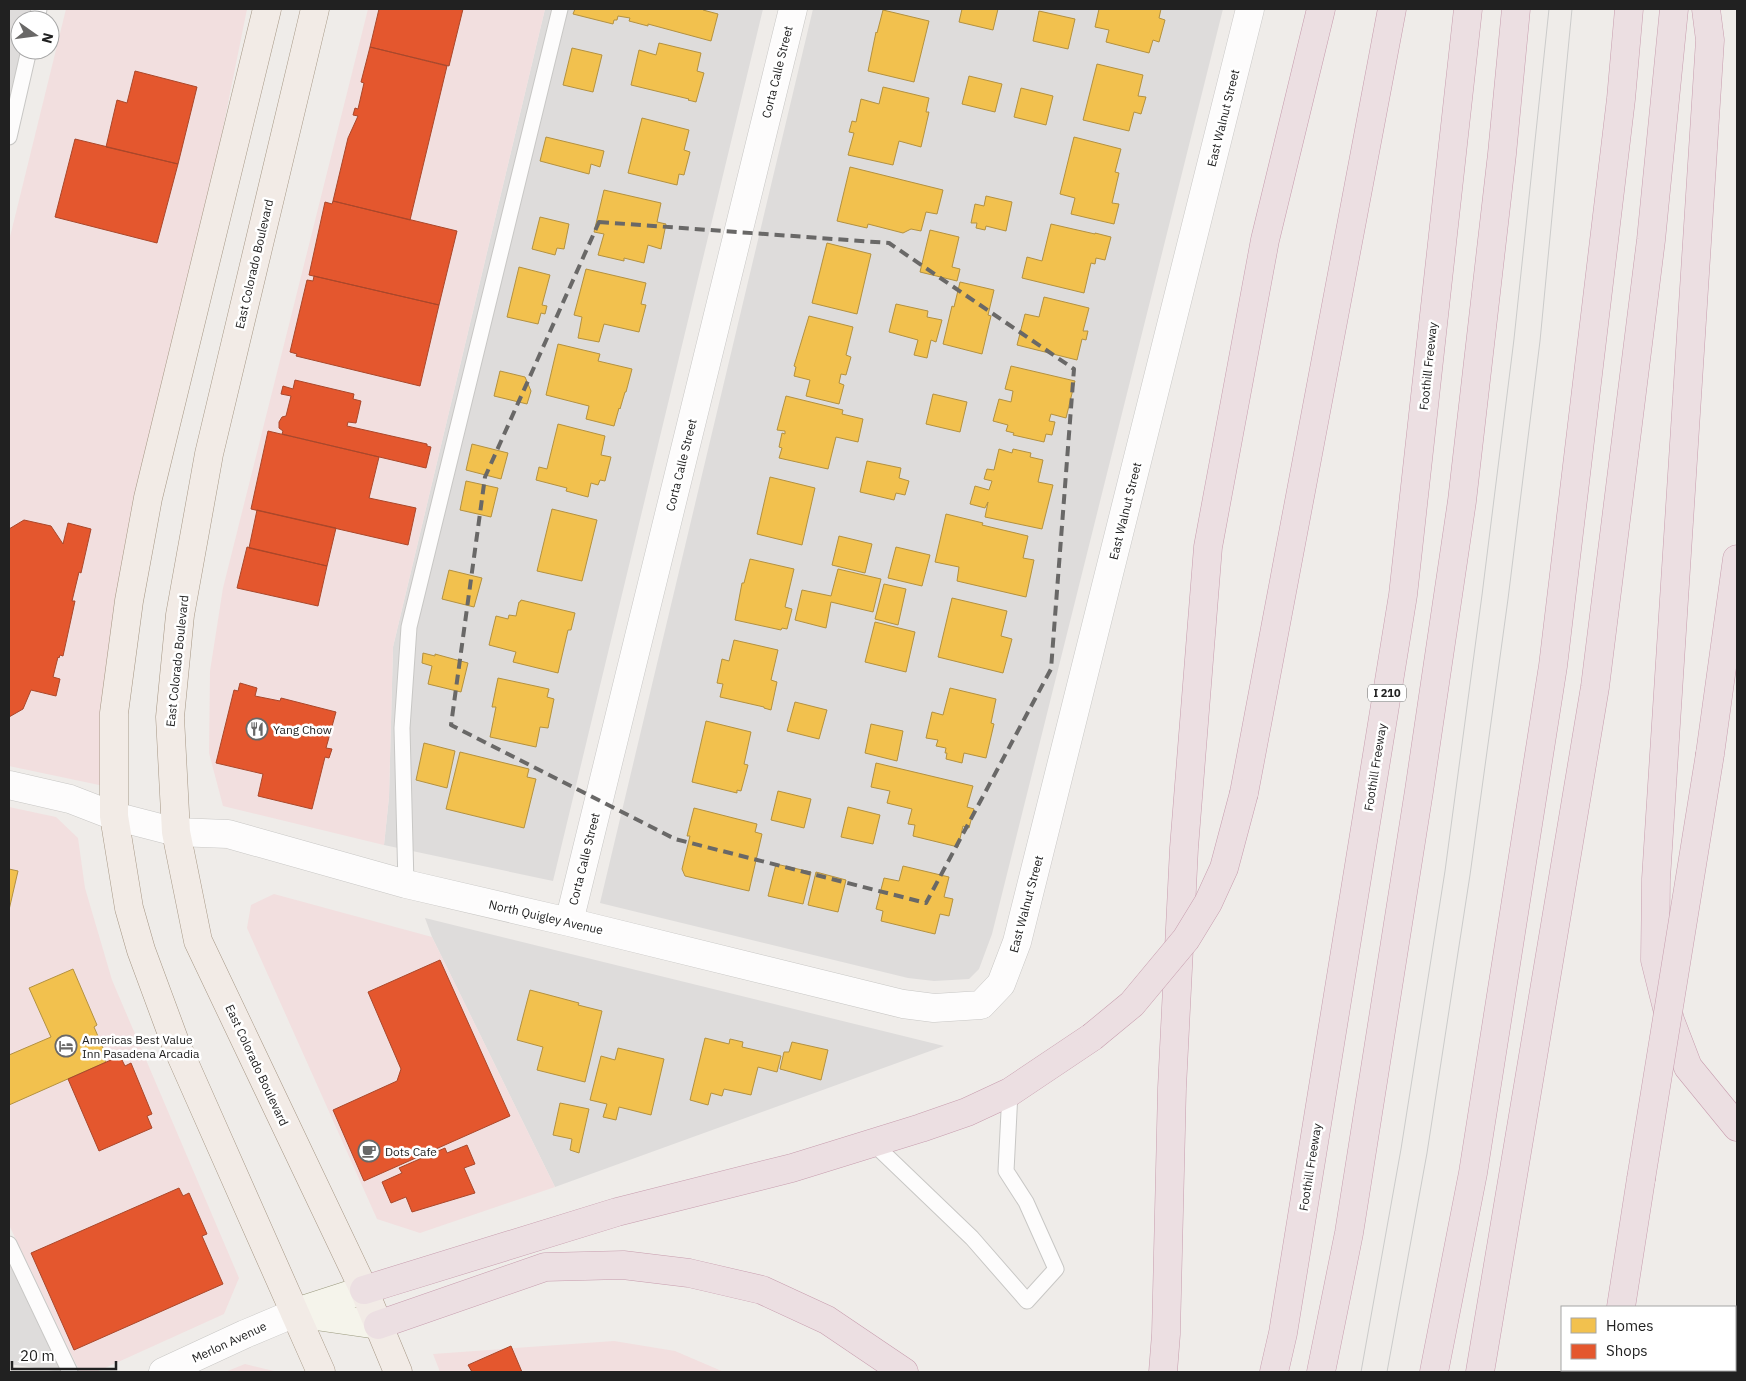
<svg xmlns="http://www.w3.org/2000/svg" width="1746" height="1381" viewBox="0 0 1746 1381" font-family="'IBM Plex Sans',sans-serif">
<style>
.residential{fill:#dedcdb}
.commercial{fill:#f2dfdf}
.homes{fill:#f2c14e;stroke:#b39140}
.shops{fill:#e4572e;stroke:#aa472a}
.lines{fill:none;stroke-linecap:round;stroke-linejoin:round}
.lane-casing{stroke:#c8c7c5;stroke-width:17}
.street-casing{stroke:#c8c7c5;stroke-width:29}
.secondary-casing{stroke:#9b9a7f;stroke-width:29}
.primary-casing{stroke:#a69785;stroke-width:29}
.highway-casing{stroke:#c79dae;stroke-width:29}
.lane{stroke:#fdfcfc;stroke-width:15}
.street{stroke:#fdfcfc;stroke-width:28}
.secondary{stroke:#f5f4eb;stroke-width:28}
.primary{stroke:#f2ebe6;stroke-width:28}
.highway{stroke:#ecdfe2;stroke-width:28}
.tram{stroke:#cbcbca;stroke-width:1}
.highway-bridge-casing{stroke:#c79dae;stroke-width:29;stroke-linecap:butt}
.highway-bridge{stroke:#ecdfe2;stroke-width:28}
.marked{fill:none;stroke:#696867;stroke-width:4;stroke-dasharray:10 6;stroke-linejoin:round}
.labels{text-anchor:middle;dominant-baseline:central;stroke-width:5;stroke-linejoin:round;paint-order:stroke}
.shield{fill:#fff;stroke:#646464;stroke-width:1}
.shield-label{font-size:11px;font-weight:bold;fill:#212121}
.street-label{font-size:12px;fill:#212121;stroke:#fff}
.poi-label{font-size:12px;fill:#212121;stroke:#fff;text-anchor:start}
</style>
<rect width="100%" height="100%" fill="#efece9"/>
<path class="residential" d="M9 9H33L30 20H20V50H23L9 109Z
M545 9H763L553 881 384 845 389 797 393 647Z
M813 9H1223L992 934 979 969 969 979 934 981 908 978 600 903Z
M425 918 944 1046 555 1187 432 937Z
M9 1263 61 1372 9 1364Z"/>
<path class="commercial" d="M66 9H247L149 495 118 789 9 766V241Z
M368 9H545L393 647 389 797 384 845 223 806 209 753 210 671 223 588Z
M9 807 56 817 78 838 85 888 112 980 239 1278 224 1314 96 1372H80L9 1225Z
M274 894 432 937 555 1187 420 1233 377 1219 247 928 251 905Z
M614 1341 675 1351 724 1372H440L433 1354Z
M245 1364 278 1372H225Z"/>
<path class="homes" d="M575 9H703V10L718 14 711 41 648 24V26L629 21 630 18 618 16 617 20H614L613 24 573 14Z
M962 9H998L993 30 959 22Z
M1099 9H1161L1159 18 1165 20 1159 42 1153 40 1149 53 1106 42 1109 30 1095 27Z
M883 10 929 21 914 82 868 71 876 32 877 33Z
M1039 11 1075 19 1068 49 1033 41Z
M659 43 701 53 697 71 704 73 696 102 688 100 689 99 631 85 639 50 656 55Z
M572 48 602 55 593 92 563 85Z
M1097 64 1143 75 1138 96 1146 97 1141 114 1134 112 1129 131 1083 120Z
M969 76 1002 84 995 112 962 104Z
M883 87 929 98 926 112H929L921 147 899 141 893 165 848 155 854 133 849 132 852 121 856 122 861 99 879 104Z
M1021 88 1053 96 1046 125 1014 117Z
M642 118 689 130 684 150 690 152 684 175 679 174 677 185 628 173Z
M546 137 604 151 600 167 591 164 589 174 540 161Z
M1074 137 1121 149 1115 172 1119 173 1112 203 1119 204 1114 224 1071 214 1075 198 1060 194Z
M850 167 943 190 937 214 926 212 921 231 911 229 903 233 868 224 867 228 837 221Z
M604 190 661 203 657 222 666 224 661 249 648 245 644 263 624 258V261L598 255 604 234 594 232Z
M986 196 1012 202 1006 231 986 226 985 230 976 228 977 223H971L975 204 984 206Z
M540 217 569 224 564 249 557 248 555 255 532 249Z
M1051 224 1095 234V233L1111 237 1105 260 1096 258 1095 264 1091 263 1084 293 1022 278 1027 257 1042 261Z
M930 230 959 237 952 267 960 269 957 281 920 272Z
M827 243 871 254 857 314 812 303Z
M519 267 550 275 542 305 547 306 545 314 541 313 538 324 507 317Z
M586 269 646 283 641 304 646 305 639 332 604 324 599 342 578 338 582 317 574 315Z
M960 282 994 290 988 315 991 316 982 354 943 344 952 306 954 307Z
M1044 297 1089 308 1083 331H1088L1086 340 1082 339 1077 360 1017 345 1025 314 1039 317Z
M896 304 928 311 927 317 942 320 936 342 931 340 927 358 914 355 918 340 889 332Z
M809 316 853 327 846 355 851 357 846 375 841 374 839 383 844 385 839 404 806 396 810 380 794 376 796 367 794 366Z
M558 344 600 354 598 361 632 369 626 392H625L620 409 619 408 614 426 586 419 589 406 546 395Z
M1011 366 1075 381 1066 418 1051 414 1049 421 1055 422 1052 435 1046 434 1044 442 1013 435 1014 433 1006 431 1008 425 993 421 999 399 1011 402 1013 391 1005 389Z
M500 371 525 377 531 391 527 404 494 396Z
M933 394 967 402 960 432 926 424Z
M786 396 843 410 842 414 863 419 858 442 836 437 828 469 779 458 782 448 779 447 782 433 785 434V431L777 430Z
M558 424 605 436 601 455 611 457 605 481 600 480 598 485 591 483 588 497 566 491 567 488 536 480 539 467 547 469Z
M472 444 508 453 501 479 466 470Z
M999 449 1012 453 1013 449 1031 453 1030 457 1043 460 1038 482 1053 485 1042 529 985 517 988 502 985 508 970 504 975 486 989 490 992 481 984 479 987 469 994 470Z
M867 461 901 468 899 478 909 481 905 495 896 493 894 500 860 492Z
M770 477 815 488 802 545 757 534Z
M466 481 498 488 491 517 460 510Z
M552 509 597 520 582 581 537 571Z
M946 514 983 523 982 525 1028 536 1023 558 1034 560 1026 597 957 581 959 567 935 562Z
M839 536 872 544 865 573 832 565Z
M896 547 930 555 922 586 888 578Z
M750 559 794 569 785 607 792 609 787 629 782 628 781 630 735 620 742 583H744Z
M838 569 881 579 873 612 831 602 826 628 795 620 802 590 831 596Z
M449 570 482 578 474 607 442 599Z
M884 584 906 589 898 625 875 619Z
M952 598 1007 611 1001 636 1012 639 1003 673 938 657Z
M521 600 575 613 571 630H568L558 673 513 662 516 652 489 645 496 616 508 619 509 615 516 616 519 602H520Z
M875 622 915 632 906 672 865 662Z
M734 640 778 650 771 680 777 682 771 710 764 708V707L720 697 723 684 717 683 722 659 729 661Z
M423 653 435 656V654L468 663 461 692 428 684 432 666 422 663Z
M498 678 549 689 547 697 554 699 548 728 540 727 536 747 490 737 496 707H492Z
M950 688 996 699 991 723 994 724 986 758 964 753 962 763 946 759 947 753H945L946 748 936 746 938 740 926 738 932 712 943 715Z
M795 702 827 710 819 739 787 731Z
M706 721 751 732 744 764 748 765 741 791 737 790V793L692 782Z
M871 724 903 731 897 761 865 753Z
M424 743 455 751 447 788 416 780Z
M460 752 529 769 527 777 536 779 524 828 446 809Z
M876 763 973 786 967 807 974 809 969 828 963 826 958 847 913 836 915 825 908 824 912 809 887 803 890 791 871 787Z
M778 791 811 799 804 828 771 820Z
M848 807 880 815 873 844 841 837Z
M694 808 757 824 755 832 762 834 749 891 685 876 682 869 690 836H687Z
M776 864 811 872 803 904 768 896Z
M903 866 949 877 944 897 953 899 949 916 940 914 935 934 881 921 883 911 876 909 884 878 899 881Z
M9 869 18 871 9 910Z
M816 872 846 880 838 912 808 905Z
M73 969 97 1025 94 1027 107 1057 104 1058 106 1062 9 1105V1055L51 1037 29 988Z
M530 990 579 1003 578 1005 602 1011 585 1082 537 1070 543 1047 517 1040Z
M705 1038 729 1044 730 1039 743 1042 742 1047 781 1056 777 1072 758 1067 751 1095 724 1089 722 1096 711 1093 708 1105 690 1100Z
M792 1042 828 1050 821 1080 780 1069 784 1052H789Z
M618 1048 664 1059 651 1115 619 1107 616 1120 603 1117 607 1104 590 1100 601 1056 615 1060Z
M560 1103 589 1109 579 1153 570 1150 572 1139 553 1135Z"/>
<path class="shops" d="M379 9H463L449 66 370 47Z
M370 47 447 66 410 220 333 201 348 138 358 116 353 115 355 108 358 109 364 83 361 82Z
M135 71 197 87 178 164 106 147 117 100 127 103Z
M75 139 178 164 157 243 55 217Z
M333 201 457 231 439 305 309 275 325 202 332 204Z
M314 276 439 305 420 386 296 356 297 354 290 352 307 280 313 281Z
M295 380 354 394 353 399 361 401 356 423 348 422 347 426 427 444V446L431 447 426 468 282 434 283 431 279 428V422L282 417 286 416 291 396 281 394 283 386 293 389Z
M268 431 379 457 369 498 416 508 408 545 251 509Z
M257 510 336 528 327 566 249 548Z
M24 520 51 526 63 544 68 523 91 529 81 573 79 572 72 601H75L63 656 60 655 59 658 58 657 53 677 60 679 56 696 31 690 23 709 9 717V529Z
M247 547 327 566 318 606 237 588Z
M240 683 257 688 255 696 280 701 281 698 336 712 326 748 332 749 329 758 325 757 312 809 258 796 263 774 216 763 234 690 238 691Z
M440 960 510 1116 364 1181 333 1110 397 1081 401 1069 368 992Z
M120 1056 125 1066 131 1063 152 1114 147 1116 152 1128 99 1151 68 1079Z
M467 1145 475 1164 464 1168 475 1193 412 1212 406 1197 391 1203 382 1182 402 1173 399 1168 445 1148 447 1153Z
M179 1188 183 1196 189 1193 207 1234 202 1236 223 1284 74 1350 31 1253Z
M511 1346 522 1372H472L468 1365Z"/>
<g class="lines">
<g class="lane-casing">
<path id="lane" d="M37 20 39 9
M9 137 29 50
M406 884 402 728 409 627 560 9
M874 1144 972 1238 1027 1301 1056 1269 1026 1202 1006 1171 1010 1092
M9 1244 70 1372"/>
</g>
<g class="street-casing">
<path id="street" d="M9 785 70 799 114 816 176 832 228 834 406 884 569 922 903 1004 934 1008 981 1005 1001 984 1017 942 1250 9
M569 922 793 9
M163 1372 245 1334 295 1313"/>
</g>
<g class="secondary-casing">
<path id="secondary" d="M299 1311 364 1290
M295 1313 378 1325"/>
</g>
<g class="primary-casing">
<path id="primary" d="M267 9 148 498 129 601 114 713V816L129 908 141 950 175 1042 321 1372
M315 9 209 454 180 615 170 717 176 832 198 941 364 1290 398 1372"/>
</g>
<g class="highway-casing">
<path id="highway" d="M1706 9 1710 40 1656 879 1655 960 1670 1020 1688 1067 1737 1127
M1710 754 1737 559
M1244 793 1392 9
M364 1290 617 1212 792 1168 921 1128 967 1112 1010 1092 1092 1037
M1621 1307 1641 1179
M378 1325 545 1267 623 1265 689 1273 762 1290 827 1320 904 1372
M1163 1372 1166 1334 1172 1088 1184 848 1208 547 1265 240 1321 9
M1274 1372 1283 1333 1403 595 1468 9
M1321 1372 1349 1233 1419 791 1462 501 1502 154 1516 9
M1434 1372 1473 1173 1553 666 1621 99 1629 9
M1480 1372 1595 687 1651 240 1674 9
M1611 1372 1612 1370"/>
</g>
<use href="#lane" class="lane"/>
<use href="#street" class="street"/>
<use href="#secondary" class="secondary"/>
<use href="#primary" class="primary"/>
<use href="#highway" class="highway"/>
<path class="tram" d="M1361 1372 1401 1149 1445 871 1482 595 1514 339 1549 9
M1387 1372 1427 1153 1470 875 1508 599 1540 341 1572 9"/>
<g class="highway-bridge-casing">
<path id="highway-bridge" d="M1092 1037 1132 1004 1186 939 1208 903 1224 868 1244 793
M1641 1179 1710 754"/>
</g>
<use href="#highway-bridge" class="highway-bridge"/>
</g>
<path class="marked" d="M599 222 889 243 1074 369 1051 669 926 903 675 839 451 725 485 477Z"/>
<defs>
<g id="restaurant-ring" transform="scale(1.125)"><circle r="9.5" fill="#fff" stroke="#696867" stroke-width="1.5"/><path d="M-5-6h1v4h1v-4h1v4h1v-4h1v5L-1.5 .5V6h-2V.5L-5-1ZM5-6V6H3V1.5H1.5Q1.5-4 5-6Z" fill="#696867"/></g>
<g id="hotel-ring" transform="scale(1.125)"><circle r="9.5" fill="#fff" stroke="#696867" stroke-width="1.5"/><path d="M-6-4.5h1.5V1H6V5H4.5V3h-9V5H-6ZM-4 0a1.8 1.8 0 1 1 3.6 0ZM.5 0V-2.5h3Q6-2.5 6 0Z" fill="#696867"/></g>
<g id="cafe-ring" transform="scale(1.125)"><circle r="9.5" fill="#fff" stroke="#696867" stroke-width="1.5"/><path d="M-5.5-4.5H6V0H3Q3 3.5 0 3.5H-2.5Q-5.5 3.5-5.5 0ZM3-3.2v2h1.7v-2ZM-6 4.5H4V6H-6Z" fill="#696867"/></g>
</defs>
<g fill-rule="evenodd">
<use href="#restaurant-ring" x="257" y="729"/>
<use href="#hotel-ring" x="66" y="1046"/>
<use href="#cafe-ring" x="369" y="1151"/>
</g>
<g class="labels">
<rect class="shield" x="1368" y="684.5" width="38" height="17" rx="4"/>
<g class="shield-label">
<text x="1387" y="693">I 210</text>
</g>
<g class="street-label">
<text transform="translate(777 72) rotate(-76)">Corta Calle Street</text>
<text transform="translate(1223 118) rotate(-76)">East Walnut Street</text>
<text transform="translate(254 264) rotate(-77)">East Colorado Boulevard</text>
<text transform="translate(1428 366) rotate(-84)">Foothill Freeway</text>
<text transform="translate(681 465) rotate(-76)">Corta Calle Street</text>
<text transform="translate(1125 511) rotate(-76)">East Walnut Street</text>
<text transform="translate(177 661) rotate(-84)">East Colorado Boulevard</text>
<text transform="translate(1375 767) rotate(-81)">Foothill Freeway</text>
<text transform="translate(584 859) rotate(-76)">Corta Calle Street</text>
<text transform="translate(1026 904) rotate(-75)">East Walnut Street</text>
<text transform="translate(546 917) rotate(13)">North Quigley Avenue</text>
<text transform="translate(257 1065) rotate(65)">East Colorado Boulevard</text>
<text transform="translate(1310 1167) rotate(-81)">Foothill Freeway</text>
<text transform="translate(229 1342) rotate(-25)">Merlon Avenue</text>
</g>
<g class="poi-label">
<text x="273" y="729">Yang Chow</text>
<text x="82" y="1039">Americas Best Value<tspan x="82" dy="14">Inn Pasadena Arcadia</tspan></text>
<text x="385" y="1151">Dots Cafe</text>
</g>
</g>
<rect width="1746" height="1381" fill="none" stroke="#212121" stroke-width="20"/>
<rect x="1561" y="1306" width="175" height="65" fill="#ffffff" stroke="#a6a6a6"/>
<rect x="1571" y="1318" width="25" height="15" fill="#f2c14e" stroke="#a6a6a6"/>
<text x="1606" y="1331" font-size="15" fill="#212121">Homes</text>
<rect x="1571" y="1344" width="25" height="15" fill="#e4572e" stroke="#a6a6a6"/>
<text x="1606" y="1356" font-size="15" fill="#212121">Shops</text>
<g transform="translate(35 35) rotate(104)"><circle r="24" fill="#ffffff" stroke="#a6a6a6"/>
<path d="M0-4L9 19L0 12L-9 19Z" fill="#696867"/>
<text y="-8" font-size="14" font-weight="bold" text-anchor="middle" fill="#212121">N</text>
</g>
<path d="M12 1361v8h104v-8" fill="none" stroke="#212121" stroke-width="2.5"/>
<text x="20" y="1361" font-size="15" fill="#212121" stroke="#ffffff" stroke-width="4" paint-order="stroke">20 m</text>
</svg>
